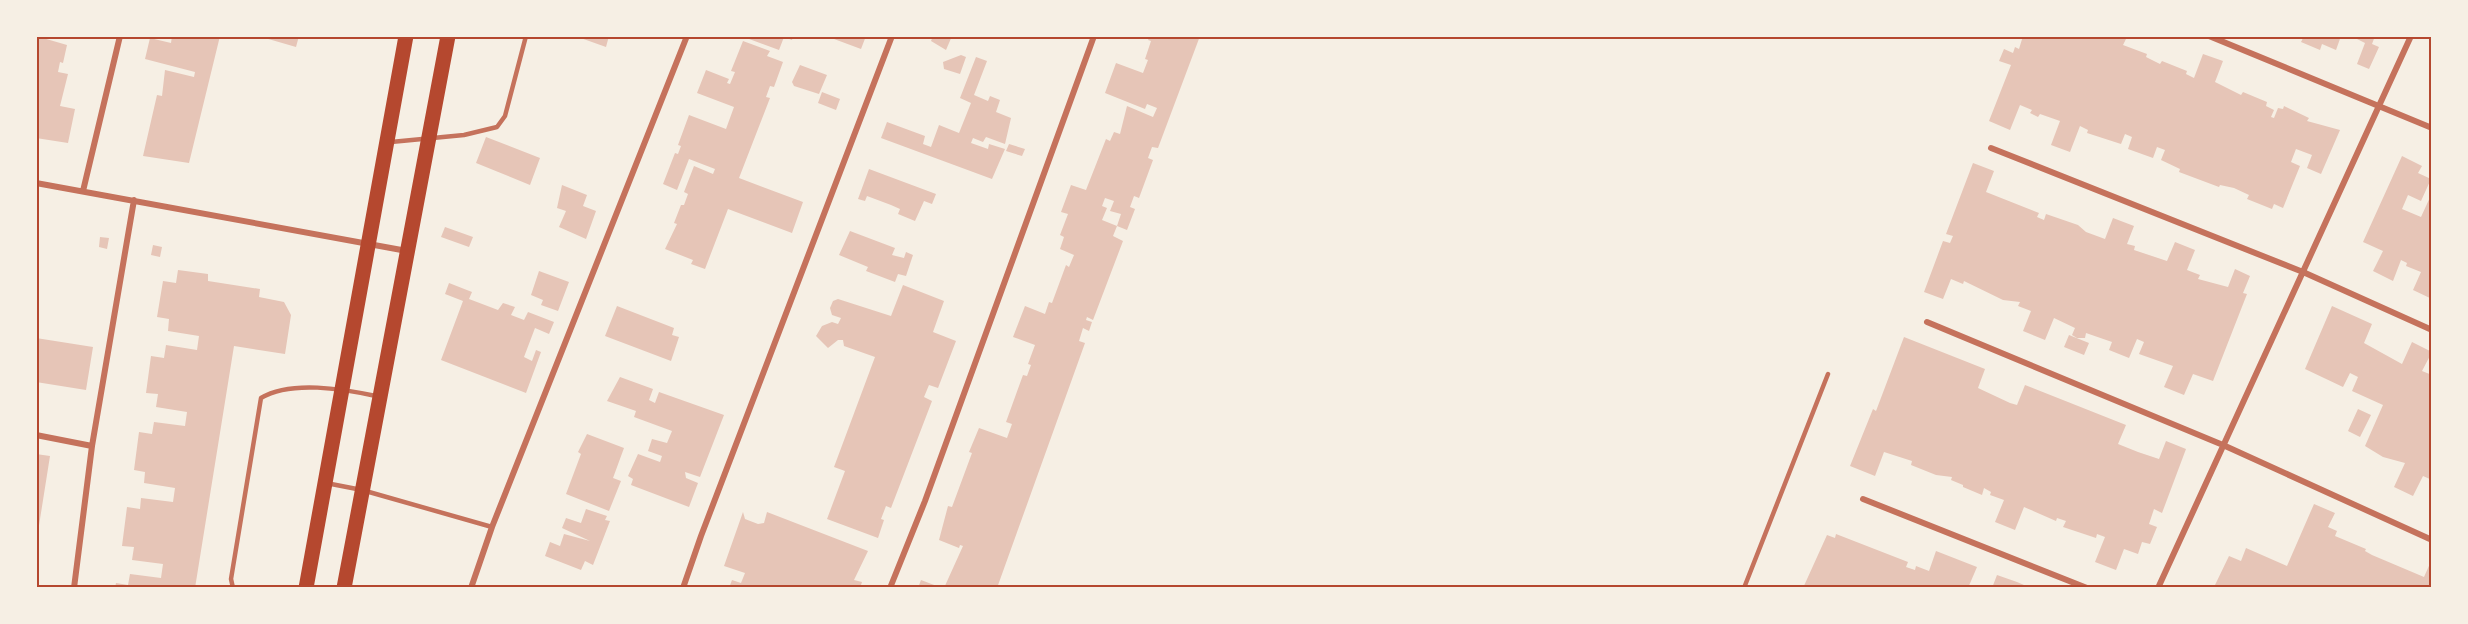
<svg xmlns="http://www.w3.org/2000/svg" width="2468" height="624" viewBox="0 0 2468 624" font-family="Quicksand,sans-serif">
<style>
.building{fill:#e6c5b7}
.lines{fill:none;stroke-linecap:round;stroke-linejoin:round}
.service{stroke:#c5725c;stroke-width:4.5}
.minor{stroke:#c5725c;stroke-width:6}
.primary{stroke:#b5482f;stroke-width:15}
.neatline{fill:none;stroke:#b5482f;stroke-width:2}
</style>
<rect width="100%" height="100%" fill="#f6efe4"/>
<path class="building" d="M36 36 67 45 63 63 60 62 58 72 68 74 60 106 75 109 68 143 36 138Z
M172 36H220L189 163 143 156 157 95 162 96 165 70 194 77 195 72 145 59 150 38 171 43Z
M258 36H299L296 47Z
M575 36H609L606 47Z
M741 36H793L792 40 784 37 779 50Z
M826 36H866L861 49Z
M933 36H952L946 50 931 41Z
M1150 36H1200L1158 148 1152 147 1148 158 1153 160 1139 198 1134 196 1130 207 1135 209 1127 230 1117 226 1121 214 1110 211 1114 201 1105 198 1102 206 1107 208 1102 220 1117 226 1113 236 1123 241 1093 320 1087 317 1086 320 1092 322 1089 331 1083 328 1079 341 1085 343 997 588H944L963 546 960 545 959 548 939 540 948 506 952 507 972 453 969 452 979 428 1007 438 1012 424 1006 422 1023 375 1027 376 1031 365 1028 364 1035 345 1013 337 1025 306 1045 314 1049 302 1052 303 1066 265 1069 267 1074 255 1060 249 1064 237 1060 235 1068 214 1061 212 1071 185 1086 190 1106 139 1110 141 1114 132 1120 134 1127 106 1153 117 1157 108 1147 104 1145 109 1105 93 1116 63 1143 73 1148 60 1145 59 1151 41 1148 40Z
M2023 36H2119L2126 39 2123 45 2147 54 2146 57 2160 64 2162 61 2187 71 2186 74 2194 78 2203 54 2223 61 2215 82 2241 95 2243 92 2267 102 2266 106 2274 110 2271 117 2274 118 2278 108 2283 109 2284 106 2309 118 2307 121 2340 130 2321 174 2307 168 2312 155 2296 149 2291 162 2300 166 2283 208 2274 204 2272 209 2247 199 2249 195 2234 188 2220 185 2219 187 2179 172 2180 169 2161 160 2165 150 2157 147 2153 158 2128 149 2132 137 2125 134 2121 144 2087 133 2088 130 2080 126 2070 152 2051 145 2060 121 2040 114 2038 117 2030 113 2032 110 2020 105 2010 130 1989 121 2011 65 1999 61 2004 49 2013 53 2015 47 2019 49Z
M2304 36H2341L2336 50 2322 44 2320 50 2301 42Z
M2351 36H2375L2372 44 2379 47 2369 69 2357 64 2365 43Z
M743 41 770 51 767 56 783 62 774 87 770 86 766 97 770 98 739 178 803 202 792 233 728 209 705 269 691 264 693 260 665 249 677 224 674 223 681 205H684L688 194 684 192 694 166 713 174 715 169 689 159 677 190 663 184 675 153 678 154 681 146 678 145 689 115 726 129 734 107 697 93 706 70 729 79 727 83 730 84 735 72 731 71Z
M961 55 966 57 960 74 944 69 943 62Z
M976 57 987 61 974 95 988 101 990 96 1000 100 996 112 1011 118 1005 144 986 137 983 142 973 138 971 143 988 149 989 144 1005 149 992 179 881 138 887 122 925 136 923 144 931 147 939 125 959 133 971 103 960 98Z
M800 65 827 75 819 94 794 86 792 82Z
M822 92 840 99 836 110 818 103Z
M486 137 540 158 530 185 476 163Z
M1009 144 1025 149 1022 156 1006 151Z
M2402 156 2422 166 2418 173 2431 179 2421 201 2408 195 2402 209 2421 217 2432 193V299L2413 290 2421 272 2406 266 2407 263 2401 260 2393 281 2373 271 2383 251 2363 242Z
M1973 163 1994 171 1986 192 2039 213 2037 217 2044 220 2046 214 2078 225 2086 232 2105 239 2113 218 2134 226 2127 244 2135 246 2134 250 2167 261 2175 242 2195 250 2187 270 2200 275 2198 279 2228 287 2235 269 2250 276 2243 293 2247 294 2213 381 2193 374 2184 395 2164 387 2173 366 2139 354 2144 342 2137 339 2129 358 2109 350 2112 342 2086 333 2085 338H2077L2072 335 2075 328 2054 318 2045 340 2023 331 2031 311 2018 306 2020 302 2003 300 1964 281 1963 284 1951 279 1943 299 1924 292 1943 241 1950 243 1953 236 1946 234Z
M869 169 936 194 932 204 924 201 915 221 898 214 900 209 891 205 867 196 865 201 858 199Z
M562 185 587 195 583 206 596 211 586 239 559 227 566 211 557 208Z
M445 227 473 237 469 247 441 237Z
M850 231 895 248 892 255 904 258 906 252 913 255 906 276 898 274 895 282 866 271 868 267 839 255Z
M100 237 109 238 107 249 99 247Z
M153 245 162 247 160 257 151 255Z
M178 270 208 274V281L260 289 259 297 284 302 291 315 285 354 234 346 195 588H115L116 583 128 585 130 574 161 578 163 564 132 560 134 547 122 546 127 507 140 509 141 498 173 502 175 488 144 483 145 472 134 470 139 432 152 434 154 422 185 426 187 412 156 407 158 394 146 393 151 356 164 358 166 345 197 350 199 336 168 331 169 319 157 317 163 281 176 283Z
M539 271 569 282 558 311 541 305 543 300 531 295Z
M449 283 472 292 469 299 498 310 503 303 515 307 511 315 524 320 528 312 554 322 549 334 535 328 524 357 532 361 536 350 541 352 526 393 441 360 463 301 445 294Z
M903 285 944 301 933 332 956 341 938 388 929 385 924 397 932 401 891 508 886 506 881 519 884 520 878 538 827 519 845 471 834 467 875 357 844 346 843 340H838L828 348 816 336 822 326 832 322 838 324 841 318 832 315 830 308 833 301 838 299 891 316Z
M617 306 674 328 672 335 679 337 671 361 605 336Z
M2332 306 2372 324 2364 343 2402 364 2412 342 2432 352 2422 371 2432 375V480L2423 476 2413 496 2394 487 2405 463 2383 457 2365 446 2383 405 2352 391 2358 377 2350 373 2343 387 2305 369Z
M2069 335 2089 343 2084 355 2064 347Z
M1904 337 1985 369 1978 388 2010 403 2017 405 2025 385 2126 425 2118 444 2138 452 2159 459 2166 441 2186 449 2162 513 2154 509 2149 524 2157 527 2150 544 2142 542 2138 554 2124 549 2116 570 2095 562 2105 537 2097 534 2096 538 2063 527 2066 521 2057 518 2056 521 2024 507 2015 530 1995 522 2004 500 1990 495 1991 492 1984 488 1982 495 1963 487V485L1951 480 1952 477 1936 475 1911 465 1912 461 1884 452 1875 476 1850 466 1873 409 1876 411Z
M36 338 93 347 86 390 36 382Z
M620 377 653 389 649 400 655 403 659 392 724 415 700 477 685 472 686 478 698 483 689 507 631 485 633 479 628 476 638 454 660 462 662 456 648 451 652 439 667 443 672 431 634 417 636 411 607 401Z
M2358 409 2371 415 2360 437 2348 431Z
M587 434 624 448 613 478 621 481 609 511 566 494 581 454 578 452Z
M36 454 50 456 37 538 36 537Z
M2314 504 2335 513 2328 527 2337 531 2335 536 2366 549 2365 551 2372 555 2424 577 2432 559V588H2222L2215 585 2229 556 2241 561 2246 548 2287 566Z
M586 509 607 516 605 520 610 521 593 565 585 561 581 570 545 556 550 542 560 546 564 534 590 541 562 528 566 518 581 523Z
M743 512 745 519 758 524 764 523 767 512 868 551 854 580 862 582 860 588H729L732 580 741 583 745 573 724 566Z
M1836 534 1908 562 1906 567 1915 570 1916 566 1929 571 1936 551 1977 567 1968 588H1803L1827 535 1835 538Z
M1997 575 2017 582 2031 588H1992Z
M921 580 942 588H918Z"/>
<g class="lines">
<path class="service" d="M391 142 464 135 497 127 505 116 526 36
M326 483 362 490 492 527
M233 588 231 579 261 398C291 380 343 389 376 396
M1744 588 1828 374"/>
<path class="minor" d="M2209 36 2432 128
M1991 148 2303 272 2432 330
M36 183 407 251
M83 191 120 36
M1927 322 2223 445 2432 540
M36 435 92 446
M1863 499 2087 588
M74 588 92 446 134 200
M471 588 492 527 687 36
M683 588 701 536 892 36
M890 588 925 501 1094 36
M2158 588 2411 36"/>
<path class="primary" d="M306 588 406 36
M344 588 448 36"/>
</g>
<rect width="2468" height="624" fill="none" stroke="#f6efe4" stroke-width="75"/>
<rect x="38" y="38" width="2392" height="548" class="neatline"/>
</svg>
